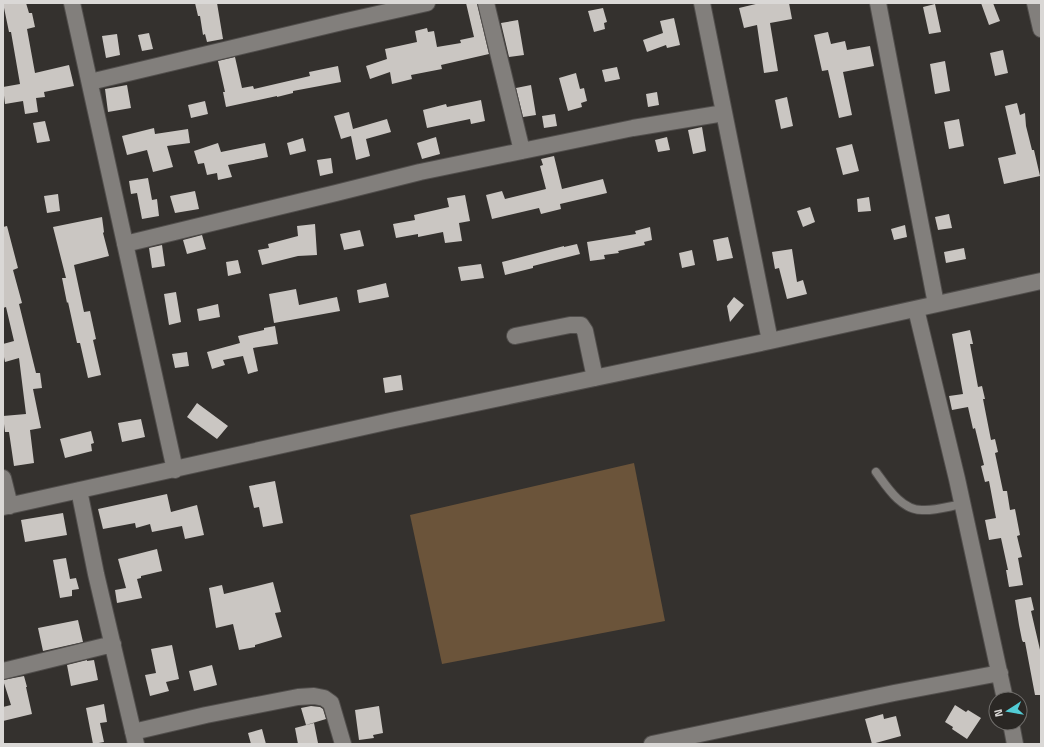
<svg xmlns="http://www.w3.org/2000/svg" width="1044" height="747" viewBox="0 0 1044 747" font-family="'Titillium Web',sans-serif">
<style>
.green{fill:#6b543a}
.building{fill:#cac6c2}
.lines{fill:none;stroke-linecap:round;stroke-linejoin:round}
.service-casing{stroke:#514e4c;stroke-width:10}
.minor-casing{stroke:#514e4c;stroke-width:18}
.service{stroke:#827f7c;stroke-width:8}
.minor{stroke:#827f7c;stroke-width:16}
</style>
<rect width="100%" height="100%" fill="#34312e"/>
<path class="green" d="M634 463 665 621 442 664 410 515Z"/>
<path class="building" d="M3 3H26L29 13H32L35 27 27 29 35 73 69 65 74 86 44 92 45 97 36 98 38 112 25 114 23 101 5 104 3 87 20 84 11 32H9Z
M195 3H217L223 39 207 42 205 34 203 35 200 16H198Z
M466 3H477L489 54 441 65 442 69 411 75 412 79 392 84 390 72 370 79 366 66 387 59 385 49 417 42 415 31 427 28 428 32 434 31 437 47 461 43 460 40 474 37Z
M760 3H789L792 19 770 23 778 71 764 73 757 25 744 28 739 8Z
M981 3H993L1000 21 989 25Z
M935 4 941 32 929 34 923 7Z
M603 8 607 22 604 23 605 29 594 32 588 11Z
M674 18 680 45 667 48 666 45 647 52 643 40 663 33 660 21Z
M518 20 524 55 509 57 501 23Z
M828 32 831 44 845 41 847 50 870 46 874 66 843 72 852 115 839 118 828 70 822 71 814 35Z
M149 33 153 49 142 51 138 35Z
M117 34 120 55 106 58 102 36Z
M1003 50 1008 73 995 76 990 53Z
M235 57 242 88 253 86 254 89 310 76 309 72 338 66 341 82 293 91V93L277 97V96L226 107 223 92H225L218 61Z
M945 61 950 91 935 94 930 64Z
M617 67 620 79 605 82 602 70Z
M576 73 580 89 584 88 587 101 581 103 582 107 568 111 559 78Z
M127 85 131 108 108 112 105 89Z
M531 85 536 115 523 117 516 88Z
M657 92 659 105 648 107 646 94Z
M787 97 793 126 781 129 775 100Z
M481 100 485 121 471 124 470 119 427 128 423 110 446 104 447 107Z
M205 101 208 114 191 118 188 105Z
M1017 103 1020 115 1025 113 1026 126 1032 150H1034L1040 176 1004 184 998 158 1016 154 1005 106Z
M349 112 353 129 387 119 391 132 366 139 370 156 356 160 351 136 341 139 334 116Z
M555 114 557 126 544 128 542 116Z
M959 119 964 146 949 149 944 122Z
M45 121 50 141 37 143 33 123Z
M702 127 706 151 693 154 688 130Z
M154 128 155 134 188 129 190 143 167 146 173 167 153 172 147 150 127 155 122 136Z
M436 137 440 154 422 159 417 143Z
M667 137 670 150 658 152 655 140Z
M303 138 306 151 290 155 287 143Z
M218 143 221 152 265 143 268 157 228 165 232 177 218 180 217 173 207 175 204 163 198 164 194 151Z
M852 144 859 171 843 175 836 148Z
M554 156 562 189 603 179 607 193 560 204 561 209 541 214 539 208 492 219 486 195 502 191 505 199 546 189 540 166 543 165 541 159Z
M331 158 333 173 320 176 317 160Z
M148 178 152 200 157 199 159 216 142 219 137 193 131 194 129 181Z
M195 191 199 209 175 213 170 196Z
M58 194 60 211 47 213 44 196Z
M465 195 470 221 459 223 462 241 445 243 443 232 418 237V234L396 238 393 224 415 220 414 215 449 207 447 198Z
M869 197 871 211 858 212 857 199Z
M810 207 815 222 803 227 797 211Z
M949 214 952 228 938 230 935 217Z
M102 217 104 232 103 233 109 256 74 265 84 312 90 311 96 339 93 340 101 375 88 378 80 343H77L68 302 67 303 62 278H66L53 227Z
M315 224 317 255 298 256 262 265 258 250 269 248 268 244 298 236 297 226Z
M905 225 907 237 894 240 891 229Z
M7 226 18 268 13 270 22 303 19 304 36 373H40L42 388 33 389 41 428 30 430 34 463 14 466 9 432H5L3 416 26 414 19 358 5 362 3 352V344L14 341 6 307 3 308V227Z
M650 227 652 240 644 242 645 245 618 251 619 253 604 255 605 259 590 261 587 242 636 234 635 231Z
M360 230 364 246 344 250 340 234Z
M202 235 206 249 187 254 183 240Z
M728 237 733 258 717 261 713 240Z
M577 244 580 254 533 266V268L505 275 502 262 564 246V247Z
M162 245 165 266 152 268 149 248Z
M964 248 966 259 946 263 944 252Z
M792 249 797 282 803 280 807 294 787 299 779 268 775 269 772 252Z
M692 250 695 265 682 268 679 253Z
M238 260 241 273 228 276 226 262Z
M481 264 484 278 461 281 458 267Z
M386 283 389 297 359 303 357 290Z
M296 289 299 305 337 297 340 311 274 323 269 294Z
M176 292 181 322 169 325 164 294Z
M734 297 744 305 730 322 727 306Z
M218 304 220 317 199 321 197 309Z
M275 326 278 344 253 348 258 371 248 374 243 356 223 360 225 365 212 369 207 352 240 343 238 336 264 330V328Z
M970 330 973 344H970L978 387 982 386 985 399H983L991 440 995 439 998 452 995 453 1003 491H1007L1010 510 1015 509 1020 535 1017 536 1022 557 1018 558 1023 585 1009 587 1006 570H1008L1001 538 989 540 985 520 996 518 989 481 985 482 981 466 984 465 975 428 973 429 968 407 952 410 949 396 963 394 952 334Z
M187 352 189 366 175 368 172 354Z
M401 375 403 390 385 393 383 378Z
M197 403 228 426 217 439 187 417Z
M141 419 145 437 122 442 118 423Z
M91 431 94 443 91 444 92 451 65 458 60 439Z
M275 481 283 523 263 527 259 507 254 508 249 486Z
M167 494 171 512 197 505 204 535 185 539 182 526 152 532 150 524 136 528 135 523 103 529 98 509Z
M63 513 67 535 25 542 21 520Z
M157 549 162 571 141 576V578L137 579 142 598 117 603 115 590 126 588 118 559Z
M66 558 70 579 76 578 79 589 72 590V596L60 598 53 560Z
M273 582 281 612 275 613 282 637 255 645V647L239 650 233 624 216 628 209 588 222 585 224 594Z
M1031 597 1034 610 1031 611 1041 654V695H1035L1025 642H1023L1022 640 1019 625 1015 600Z
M78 620 83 642 43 651 38 628Z
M172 645 179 679 166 682 169 691 150 696 145 675 156 673 151 649Z
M87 660V661L94 660 98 680 71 686 67 665Z
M212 665 217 685 194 691 189 671Z
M24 676 27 687H26L32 714 3 721V707L11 705 3 680Z
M104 704 107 722 100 723 104 742 93 744 86 708Z
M955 705 966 712 968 710 981 718 967 739 952 729 953 727 945 722Z
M311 706 320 707 323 709 326 719 306 725 301 708Z
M379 706 383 733 373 735 374 738 359 740 355 710Z
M883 714 884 719 896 716 901 736 872 744 865 719Z
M314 723 318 743 298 744 295 728Z
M262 729 266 744H251L248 733Z"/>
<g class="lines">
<g class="service-casing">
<path id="service" d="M876 472C887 487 901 510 922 510 935 511 950 506 963 504"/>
</g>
<g class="minor-casing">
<path id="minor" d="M72 3 175 470
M486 3 522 151
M702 3 770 341
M878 3 936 304
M1035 3 1041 29
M90 82 342 22 427 3
M125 244 336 193 420 172 633 128 724 113
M916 309 957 479 1005 699
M515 336 570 325H581L585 331 595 378
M3 478 10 506
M79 490 96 574 136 744
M3 507 395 420 770 341 1041 281
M3 671 113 644
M1011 723 1015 744
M133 732 206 715 298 697 314 696 324 698 331 703 343 744
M652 744 894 693 1000 673"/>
</g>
<use href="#service" class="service"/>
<use href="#minor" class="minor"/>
</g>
<rect width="1044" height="747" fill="none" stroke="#dad8d6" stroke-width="8"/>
<g transform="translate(1008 711) rotate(258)"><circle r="19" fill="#2a2724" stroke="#706e6b"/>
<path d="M0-3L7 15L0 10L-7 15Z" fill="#52ccd5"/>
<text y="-6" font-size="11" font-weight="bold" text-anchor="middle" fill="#dad8d6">N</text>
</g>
</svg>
